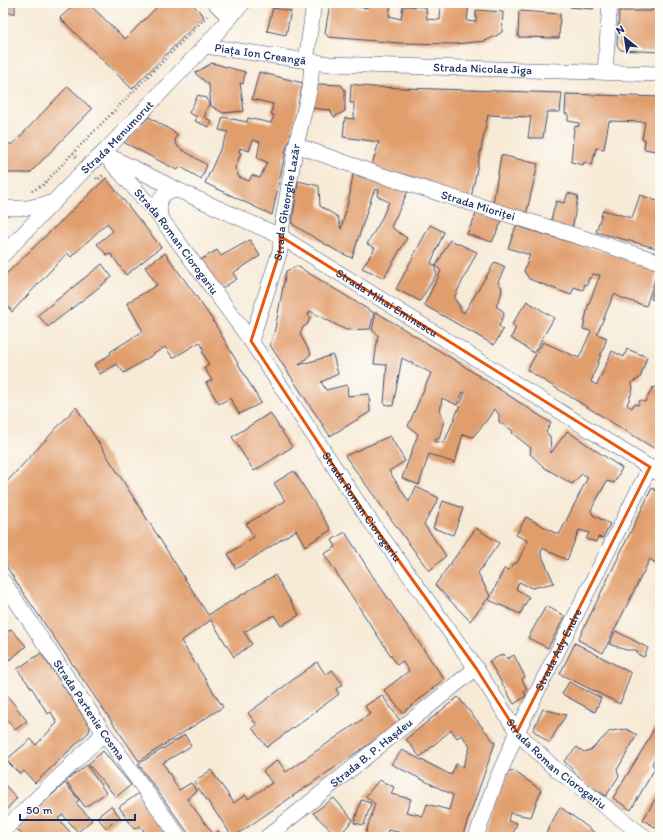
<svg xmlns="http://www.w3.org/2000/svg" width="663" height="840" viewBox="0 0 663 840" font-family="Itim,sans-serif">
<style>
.building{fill:#e19e6d;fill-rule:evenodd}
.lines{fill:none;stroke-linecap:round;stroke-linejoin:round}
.minor-casing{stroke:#3c4b70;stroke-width:16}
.path{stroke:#3c4b70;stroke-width:2.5;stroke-dasharray:1 3;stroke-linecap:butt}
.minor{stroke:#fff;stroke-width:15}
.marked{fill:none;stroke:#e8590c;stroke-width:3;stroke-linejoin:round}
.labels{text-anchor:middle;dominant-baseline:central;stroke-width:3;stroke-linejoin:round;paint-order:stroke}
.street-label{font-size:12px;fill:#1b2f5e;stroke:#fdfcf7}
</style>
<rect width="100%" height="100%" fill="#fdfcf7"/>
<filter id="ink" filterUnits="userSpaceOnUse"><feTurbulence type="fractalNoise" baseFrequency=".025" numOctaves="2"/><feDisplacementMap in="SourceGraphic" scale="8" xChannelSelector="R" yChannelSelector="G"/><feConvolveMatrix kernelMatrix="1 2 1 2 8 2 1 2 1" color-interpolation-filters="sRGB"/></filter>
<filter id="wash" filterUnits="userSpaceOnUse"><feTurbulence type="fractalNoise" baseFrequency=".012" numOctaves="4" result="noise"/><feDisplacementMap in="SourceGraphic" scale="16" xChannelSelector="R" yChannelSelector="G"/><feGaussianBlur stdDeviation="0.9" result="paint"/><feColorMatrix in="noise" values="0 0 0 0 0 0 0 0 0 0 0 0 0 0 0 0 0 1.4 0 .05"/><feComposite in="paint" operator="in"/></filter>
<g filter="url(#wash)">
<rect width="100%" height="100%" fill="#f7ead6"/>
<g id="blocks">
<path class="building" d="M3 3H15V13H3Z
M76 3H88L125 39 161 3H191L204 16 132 89 60 18Z
M330 3H357V7L367 8 368 3H391L389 16 401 19 403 6 426 7 427 19 440 20 441 3H469L467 21 476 22V10L503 12 502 32 496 36 485 41 455 44 399 43 328 37 325 33Z
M570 3H594L593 9 570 7Z
M660 3V52L621 50 617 45 619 11H652V4Z
M273 8 291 11 286 35 267 31Z
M519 11 560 14 559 38 518 37Z
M212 63 245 72 243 84 240 83 244 111 223 113 211 106 209 85 195 73Z
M259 72 303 83 292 132 286 149 272 215 205 183 228 132 219 130 223 117 247 122 248 118 271 123 274 115 271 114 273 104 252 99ZM253 140 260 142 257 158 267 162 260 178 252 175 249 181 239 177 235 168 241 153 239 152 240 148 249 151Z
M320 84 341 85 345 90V111L334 117 330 110 310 108 314 88Z
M351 84 372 87 562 93 560 112H547L543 138H528L531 117 488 115 471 198 371 168 379 142 343 137 345 118 354 119V103H350Z
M68 86 92 109 30 173H3V144H13Z
M566 94 660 97V140L656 151 644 149 645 139H642L645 122 609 121 604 149 596 148 592 165 584 162 583 165 571 162 574 127 579 126V123L568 121V114H565Z
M198 95 206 98 209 104 205 112 206 113 204 117 212 121 209 127 195 121 197 117 189 113Z
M149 117 177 134 175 141 178 147 207 165 201 179 181 167 177 170 123 142Z
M501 155 538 164 526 215 493 204Z
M353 174 408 191 391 227 407 238 384 278 362 268 375 248 367 244 380 222 389 202 377 196 379 190 375 189 372 196 352 258 335 250 292 224 298 181 319 186 320 206 338 217 341 229 350 194Z
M106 178 161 247 126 275 111 254 107 255 97 244 113 231 107 223 71 257 67 253 12 312 3 298V277Z
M568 193 578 196 572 230 550 224 556 201 564 203Z
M640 195 660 202V249L596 232 603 210 632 218Z
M477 212 502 221 492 242 467 234Z
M430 225 444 232 431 263 436 266 435 271 437 273 420 301 396 289Z
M516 226 659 268 646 306 624 299 614 294 597 334 607 338 591 382 597 385 612 351 624 357 627 349 647 357 640 378 632 382 633 389 627 405 632 408 634 404 638 405 640 400 645 402 653 387 660 389V452L527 370 543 342 579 358 591 331 583 329 588 306 600 275 592 274 591 278H589L587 285 585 284 583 290 574 287 571 295 529 279 524 271 530 255 508 248Z
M250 240 260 256 233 273 237 279 219 290 200 260 217 250 221 256Z
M450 240 477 252 454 298 460 307V310L464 313 495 262 505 267 498 282 502 288 501 295 496 306 503 311 504 315 499 326 503 330 494 345 424 305 441 271 436 266Z
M165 253 196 296 212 319 261 403 239 414 230 398 219 404 206 383 212 380 204 368 209 365 202 351 204 350 200 342 173 358 165 347 124 373 117 364 100 374 94 365 111 354 110 352 143 331 127 303 157 285 145 267Z
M102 264 112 277 48 327 38 315Z
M297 266 374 313 370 329 346 330 310 311 308 315 310 318 307 325 303 327 300 334 311 354 299 365 333 355 338 374 321 382 326 390 347 385 348 396 369 394 370 412 330 436 270 345 275 329 286 271Z
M656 283 660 284V302L651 299Z
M527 301 554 318 534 353 511 338 516 327 512 324Z
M376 312 456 361 551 423 546 432 550 436 551 453 567 431 622 468 614 483 607 481 591 510 593 515 610 524 603 538 598 537 596 542 586 539 589 533 579 530 567 560 542 548 541 554 554 583 532 588 519 582 516 589 529 597 520 614 489 600 504 569 509 570 513 564 517 563 528 541 516 535 526 517 559 535 588 477 582 474 572 484 545 468 530 454 531 448 512 433 513 431 499 422V414L494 409 487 420 473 437 463 434 455 463 429 454 419 485 402 478 418 434 408 426 431 373 402 358 393 406 384 404 387 365 374 364 378 335 372 330ZM463 392 465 393 444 443 434 441V439H439L444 420 440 414 442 398 457 405Z
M76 407 208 615 275 575 299 615 281 626 274 615 244 632 252 644 234 657 211 620 181 641 223 707 139 761 22 591 3 561V486Z
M270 413 292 447 254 471 232 437Z
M390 436 405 461 389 471 409 502 416 487 439 498 424 524 446 556 429 571 345 456Z
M294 471 331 530 305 546 296 530 236 569 228 554 254 537 246 524 285 501 274 483Z
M652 488 660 493V566L650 559 603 653 578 640Z
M443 501 463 508 453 535 433 528Z
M476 528 499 543 478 573 490 596 470 621 435 585Z
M345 532 372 575 444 679 403 713 384 690 409 671 402 661 397 665 324 554 336 547 332 540Z
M546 606 565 616 548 648 528 638Z
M11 629 26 646 10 660 6 655 3 659V633L4 635Z
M616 631 648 648 644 657 639 655 636 650H626L609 644Z
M575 643 631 673 620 704 560 674Z
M41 653 90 726 89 732 35 783 24 771 20 774 6 760 31 739 36 745 57 723 51 712 48 714 33 690 17 669Z
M504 654 507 659 514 655 525 677 522 679 527 690 524 692 526 696 514 704 489 661Z
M317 662 326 675 332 670 343 684 336 689 339 694 267 747 252 728 257 725 248 713Z
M569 682 601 698 595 712 562 694Z
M6 694 27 721 15 730 3 714V697Z
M382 695 401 722 233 837 194 782 211 770 234 803 245 795 248 799 272 783 263 771 278 760 286 772 370 714 365 706Z
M458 697 495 743 462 837H402L403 833 388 830 385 837H368L366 832 375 804 366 796 379 780 394 787 391 794 411 799 406 812 423 816 427 804 449 810 453 795 391 764 402 750 451 775 456 764 463 767 470 747 462 735 457 738 451 730 420 757 406 739Z
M543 709 566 715 549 743 533 730Z
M656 724 660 726V749L652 764 655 768 631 810 613 798 646 744Z
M626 729 637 735 617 770 619 776 606 796 585 783 564 761 577 747 584 752 591 750 610 731Z
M185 735 191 746 163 763 179 790 191 783 197 791 187 799 214 835 218 831 223 837H191L138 764Z
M103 751 131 785 116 797 88 764Z
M87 765 106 793 85 807 66 781Z
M514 771 541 790 531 817 510 813 508 821 517 823 512 837H484L490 816 506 773Z
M3 783 17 798 3 813Z
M65 783 79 800 76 803 92 820 78 832 63 815 58 818 74 837H24L16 828Z
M660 791V830L643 820Z
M139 793 155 816 157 815 172 837H138L137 836 144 831 140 826 134 829 119 807Z
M334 798 353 820 338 837 313 813Z
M361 800 371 803 364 825 354 823Z
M111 806 120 817 106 828 97 817Z
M560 807 581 822 600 837H544Z"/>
</g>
</g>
<g filter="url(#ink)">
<use href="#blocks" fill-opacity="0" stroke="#3c4b70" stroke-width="1"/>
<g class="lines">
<g class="minor-casing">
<g id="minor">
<path d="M215 3 230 18"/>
<path id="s1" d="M205 46 329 64 660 74"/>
<path d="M306 61 314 3"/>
<path d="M605 72 610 3"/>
<path id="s2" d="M296 145 380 175 660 262"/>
<path id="s3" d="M103 153 160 217 251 341 366 515 476 668 517 732 553 767 645 837"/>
<path id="s4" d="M109 156 180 191 280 236 660 474"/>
<path d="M3 208H27L54 202"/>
<path d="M160 217C158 200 160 189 180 191"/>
<path id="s5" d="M3 255 86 168 103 153 205 46 243 3"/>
<path id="s6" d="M251 341 280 251V236L296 145 310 88 312 62"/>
<path id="s7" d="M3 581 104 733 179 837"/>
<path d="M3 831 104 733"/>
<path id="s8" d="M267 837 476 668"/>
<path id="s9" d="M476 837 494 786 517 732 650 467"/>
</g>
</g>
<path class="path" d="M76 157 73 153 207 16
M96 178 98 180 103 175
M32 191 43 185 73 153"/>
<use href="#minor" class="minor"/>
</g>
</g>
<path class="marked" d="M280 236 650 467 517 732 476 668 366 515 251 341 280 251Z"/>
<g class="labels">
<g class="street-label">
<text stroke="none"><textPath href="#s1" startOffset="56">Piața Ion Creangă</textPath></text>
<text stroke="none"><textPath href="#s1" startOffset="279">Strada Nicolae Jiga</textPath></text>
<text stroke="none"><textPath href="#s5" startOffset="164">Strada Menumorut</textPath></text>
<text stroke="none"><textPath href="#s6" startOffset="144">Strada Gheorghe Lazăr</textPath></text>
<text stroke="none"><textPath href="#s2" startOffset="192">Strada Mioriței</textPath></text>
<text stroke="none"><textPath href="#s3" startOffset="115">Strada Roman Ciorogariu</textPath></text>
<text stroke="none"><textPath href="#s4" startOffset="315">Strada Mihai Eminescu</textPath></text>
<text stroke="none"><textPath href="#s3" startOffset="439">Strada Roman Ciorogariu</textPath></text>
<text stroke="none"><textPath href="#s9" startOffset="205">Strada Ady Endre</textPath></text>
<text stroke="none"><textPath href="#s7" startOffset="155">Strada Partenie Cosma</textPath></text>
<text stroke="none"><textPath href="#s8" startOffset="134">Strada B. P. Hașdeu</textPath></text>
<text stroke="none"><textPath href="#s3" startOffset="763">Strada Roman Ciorogariu</textPath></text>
</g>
</g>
<rect width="663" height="840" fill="none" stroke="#fdfcf7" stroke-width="16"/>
<g transform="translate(625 38) rotate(330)" stroke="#fdfcf7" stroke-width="3" paint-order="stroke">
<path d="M0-3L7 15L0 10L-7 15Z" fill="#1b2f5e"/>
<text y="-6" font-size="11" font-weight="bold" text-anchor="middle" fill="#1b2f5e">N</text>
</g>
<path d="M20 814v6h115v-6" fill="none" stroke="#1b2f5e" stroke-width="2"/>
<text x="26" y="814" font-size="12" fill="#1b2f5e" stroke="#fdfcf7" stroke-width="3" paint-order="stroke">50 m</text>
</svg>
